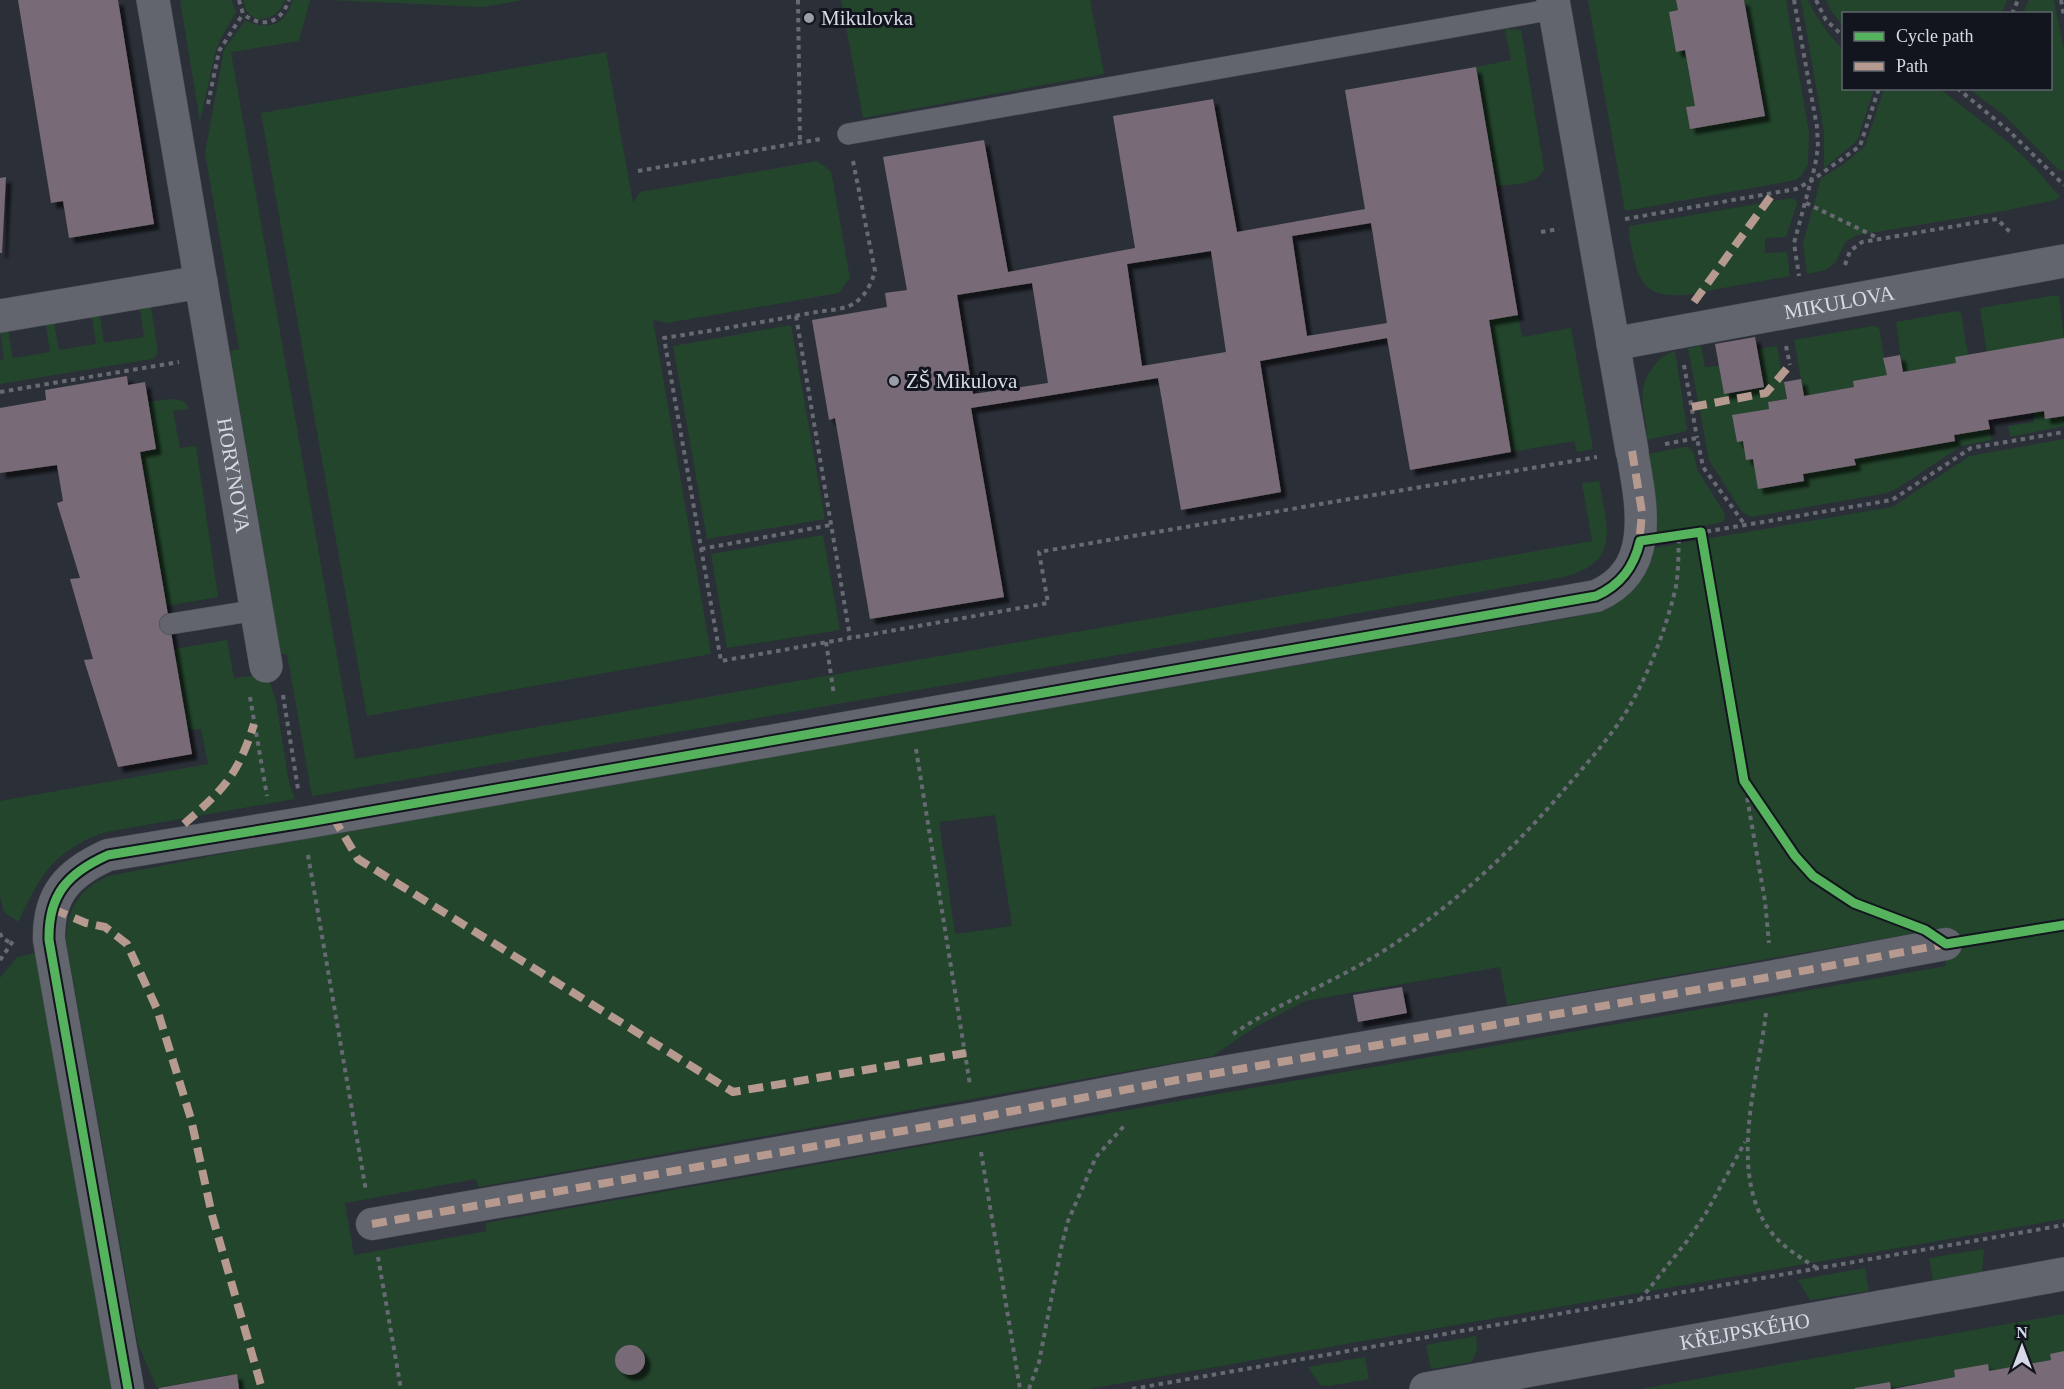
<svg xmlns="http://www.w3.org/2000/svg" width="2064" height="1389" viewBox="0 0 2064 1389" font-family="Georgia,serif">
<style>
.green{fill:#23452c;fill-rule:evenodd}
.building{fill:#786b76;fill-rule:evenodd;filter:url(#shadow)}
.lines{fill:none;stroke-linecap:round;stroke-linejoin:round}
.service-casing{stroke:#474a53;stroke-width:22}
.pedestrian-casing{stroke:#474a53;stroke-width:33}
.minor-casing{stroke:#474a53;stroke-width:34}
.path{stroke:#676a72;stroke-width:4;stroke-dasharray:4.5 4.5;stroke-linecap:butt}
.service{stroke:#62656d;stroke-width:21}
.pedestrian{stroke:#62656d;stroke-width:32}
.minor{stroke:#62656d;stroke-width:33}
.quiet{stroke:#b69a8f;stroke-width:8;stroke-dasharray:15 8;stroke-linecap:butt}
.cycleway-casing{stroke:#12151d;stroke-width:13}
.cycleway{stroke:#56b35d;stroke-width:9}
.poi-dot{fill:#9a9ea9;stroke:#12151d;stroke-width:2}
.labels{text-anchor:middle;dominant-baseline:central;stroke-width:6;stroke-linejoin:round;paint-order:stroke}
.poi-label{font-size:21px;fill:#d5dae6;stroke:#12151d;text-anchor:start}
.street-label{font-size:21px;fill:#d5dae6;stroke:#12151d}
</style>
<defs>
<filter id="shadow"><feDropShadow dx="5.5" dy="5.5" stdDeviation="1.5" flood-color="#0009"/></filter>
</defs>
<rect width="100%" height="100%" fill="#2b2f38"/>
<path class="green" d="M180 0H231L236 12 221 38 215 53 200 122Z
M243 0H285C276 24 247 27 243 0Z
M293 0H310L299 41 231 52 355 759 1592 541 1582 483 1599 481C1607 527 1622 562 1564 577L312 796 287 654H281L230 351 239 349 205 153 224 50 245 21C271 30 284 26 293 0Z
M328 0H524L484 7Z
M841 0H1090L1104 74 863 118Z
M1588 0H1676L1678 10 1669 12 1685 50 1695 106 1686 108 1690 128 1765 116 1744 0H1786L1809 133 1808 164 1802 175 1796 180 1625 211Z
M1801 0H1808C1817 19 1828 35 1843 49L1844 88 1874 89 1857 141 1824 168V132Z
M1826 0H2007L2002 13 1844 14 1843 26 1832 12Z
M2029 0H2054L2064 51V171L2059 170 2004 115 1969 89 2050 88V14L2023 13Z
M1505 29 1521 30 1544 169C1537 186 1512 184 1496 186L1476 67 1511 60Z
M606 52 633 203 640 192 817 161 831 171 850 278 839 293 667 323 653 320 711 654 367 716 261 113Z
M1884 89H1940L2008 142 2038 171 2060 197 2055 200 2004 211 1858 235 1846 241 1835 263 1826 270 1807 274 1803 243 1821 178 1844 164 1865 146Z
M1792 198 1797 201V204L1786 237 1765 238V253L1787 252 1790 276 1685 295C1650 297 1640 288 1633 254 1631 245 1628 234 1629 226Z
M2057 295 2059 296 2064 338 1987 352 1980 308Z
M151 307 158 351 156 356 152 359 0 384V360L4 359 0 332 8 331 13 358 50 352 46 325 54 323 59 350 96 344 92 317 100 316 104 343 144 337 140 310Z
M1957 311 1961 313 1968 355 1956 363 1903 372 1896 322Z
M1518 315 1522 337 1571 328 1593 449 1577 452 1574 441 1511 452 1489 320Z
M791 325 825 519 707 539 673 346Z
M1873 326 1879 328 1887 375 1853 381 1854 387 1804 396 1794 340Z
M1701 346 1705 367 1719 366 1724 394 1764 387 1758 349 1777 346 1787 399 1768 402 1769 409 1732 416 1737 442 1743 441 1753 459 1759 489 1803 474 1855 465 1854 459 1955 441 1954 435 1990 429 1991 440 1961 446 1898 488 1887 493 1751 517 1742 512 1709 460 1688 348Z
M1675 351 1687 429 1684 432 1641 441V432L1647 430C1643 407 1637 387 1653 367 1659 359 1665 354 1675 351Z
M173 399 184 401 189 409 173 411 180 448 196 446 218 597 166 606 140 452 156 448 148 402Z
M2044 411 2046 419 2064 416V426L2010 437 2008 426 2034 422 2033 412Z
M2064 439V1219L1088 1389H239L236 1374 157 1388 138 1344 66 940C68 908 79 889 108 876L305 838 1580 616 1603 607 1653 548 1892 507 1970 456ZM995 815 1012 926 955 934 939 822ZM1938 929 1954 934 1945 957 1946 966 485 1223 487 1231 354 1255 345 1203 476 1179 478 1187 1213 1056 1255 1027 1305 1001 1500 967 1507 1005ZM630 1345 641 1350 645 1359 641 1370 630 1374 621 1371 615 1360 619 1350Z
M1684 447H1688L1693 452 1698 471 1724 512 1725 518 1722 522 1718 523 1653 534 1643 455Z
M823 535 840 630 727 648 711 554Z
M227 640 234 678 267 674 276 701 289 783 295 799 106 832C54 850 41 874 18 922L4 912 0 896V801L208 764 201 729 187 730 174 649Z
M35 953 112 1389H0V978L17 957Z
M1984 1249 1982 1272 1933 1280 1929 1258Z
M1865 1268 1869 1291 1810 1300 1798 1280Z
M2064 1314V1351L2050 1354 2051 1360 1989 1371 1954 1370 1955 1377 1891 1388 1890 1382 1857 1389H1640Z
M1476 1336 1477 1349 1472 1362 1431 1369 1426 1345Z
M1365 1357 1369 1379 1329 1386 1320 1385 1308 1367Z"/>
<path class="building" d="M18 0H118L154 224 69 238 63 201 51 203Z
M1676 0H1744L1765 116 1690 129 1686 107 1695 106 1685 50 1676 52 1669 12 1678 10Z
M1476 67 1518 315 1489 320 1511 452 1410 470 1387 338 1260 361 1281 492 1181 510 1158 378 971 408 1004 597 870 619 835 418 829 420 812 320 887 307 885 293 907 290 883 157 984 140 1008 272 1135 248 1113 116 1213 99 1237 232 1365 209 1345 90ZM1371 223 1387 323 1307 336 1292 236ZM1211 251 1226 352 1142 366 1127 264ZM1032 283 1048 383 973 394 957 295Z
M6 177 2 253H0V178Z
M1755 337 1764 387 1724 394 1715 344Z
M2064 338V416L2045 419 2044 411 1988 420 1990 429 1954 435 1955 441 1854 459 1856 465 1803 474 1804 481 1758 489 1753 459 1746 460 1743 441 1737 442 1732 415 1769 409 1768 402 1787 399 1784 382 1801 379 1804 396 1854 387 1853 381 1887 375 1883 358 1900 355 1903 372 1956 363 1955 357Z
M127 376 128 385 145 382 156 449 140 452 192 754 118 767 84 660 93 659 70 579 80 578 57 503 63 501 57 465 0 473V408L46 400 45 390Z
M1402 987 1407 1013 1358 1022 1353 995Z
M615 1360a15 15 0 1 1 30 0a15 15 0 1 1-30 0Z
M2064 1351V1389H1893L1955 1377 1954 1370 1988 1364 1989 1371 2051 1360 2050 1354Z
M237 1374 239 1389H159V1388Z
M1890 1382 1891 1389H1855V1388Z"/>
<g class="lines">
<g class="service-casing">
<path id="service" d="M848 134 1554 9
M170 624 257 610"/>
</g>
<g class="pedestrian-casing">
<path id="pedestrian" d="M372 1224 976 1118 1177 1080 1770 977 1946 944
M128 1389 49 940C48 894 68 873 108 855L303 823 1596 596C1657 570 1641 503 1632 451"/>
</g>
<g class="minor-casing">
<g id="minor">
<path id="s1" d="M153 0 266 666"/>
<path d="M1553 0 1632 451"/>
<path d="M0 316 201 282"/>
<path id="s2" d="M1613 344 2064 261"/>
<path id="s3" d="M1426 1389 2064 1274"/>
</g>
</g>
<path class="path" d="M239 0 243 14C263 29 281 23 289 0
M798 0 800 142
M1794 0 1817 127 1818 147 1815 166 1794 243 1799 276
M1816 0 1826 20 1844 37
M2061 0 2064 16
M2012 14 2018 0
M1957 88 2008 130 2064 185
M208 104 219 51 243 14
M853 161 875 271C872 282 866 295 856 302 846 310 828 310 816 312 765 322 715 330 664 338L721 661 1048 603 1039 552 1597 457
M638 171 821 139
M1806 203 1878 238
M1625 219 1796 189 1811 181 1860 146 1879 88
M1541 232 1559 229
M1845 265 1850 251 1862 242 1997 219 2012 234
M796 316 850 637
M1786 346 1790 365
M1684 365 1697 438
M0 392 179 362
M1665 444 1697 438 1703 467 1745 525
M1701 532 1765 901 1769 943
M1680 536 1892 500 1971 448 2064 432
M701 549 831 525
M826 642 834 695
M283 695 298 789
M250 697 267 796
M916 749 970 1085
M1745 782C1765 813 1786 853 1814 876 1837 896 1864 908 1892 919
M308 855 366 1191
M0 933 2 938 13 944
M0 960 13 941
M1766 1013C1758 1082 1724 1180 1776 1238 1788 1250 1802 1259 1817 1268
M1233 1034C1281 1001 1338 981 1388 948 1457 903 1516 847 1569 784 1590 760 1611 736 1628 709 1649 673 1665 631 1675 591 1679 574 1678 554 1679 536
M981 1152 1020 1389
M378 1257 401 1389
M1640 1300 1687 1241 1706 1213 1745 1142
M1029 1389 1039 1362 1062 1244 1068 1221 1096 1157 1124 1126
M1132 1389 2064 1225"/>
<use href="#service" class="service"/>
<use href="#pedestrian" class="pedestrian"/>
<use href="#minor" class="minor"/>
<path class="quiet" d="M1694 302 1774 192
M1692 407 1766 393 1790 365
M1632 451 1642 512 1639 546
M333 817 358 859 733 1092 966 1053
M184 824C224 789 238 775 254 724
M53 909 86 923 105 927 127 944 157 1009 191 1119 212 1215 262 1389
M372 1224 976 1118 1177 1080 1770 977 1946 944"/>
<g class="cycleway-casing">
<path id="cycleway" d="M128 1389 49 940C48 894 68 873 108 855L303 823 1596 596C1621 585 1634 567 1640 541L1701 532 1744 781 1795 856 1813 876 1854 903 1925 930 1946 944 2064 925"/>
</g>
<use href="#cycleway" class="cycleway"/>
</g>
<g class="poi-dot">
<circle cx="809" cy="18" r="6"/>
<circle cx="894" cy="381" r="6"/>
</g>
<g class="labels">
<g class="poi-label">
<text x="821" y="18">Mikulovka</text>
<text x="906" y="381">ZŠ Mikulova</text>
</g>
<g class="street-label">
<text stroke="none"><textPath href="#s2" startOffset="230">MIKULOVA</textPath></text>
<text stroke="none"><textPath href="#s1" startOffset="482">HORYNOVA</textPath></text>
<text stroke="none"><textPath href="#s3" startOffset="324">KŘEJPSKÉHO</textPath></text>
</g>
</g>
<rect x="1842" y="12" width="210" height="78" fill="#12151d" stroke="#60646d" stroke-width="1.5"/>
<rect x="1854" y="32" width="30" height="9" fill="#56b35d" stroke="#60646d" stroke-width="1.5"/>
<text x="1896" y="42" font-size="18" fill="#d5dae6">Cycle path</text>
<rect x="1854" y="62" width="30" height="9" fill="#b69a8f" stroke="#60646d" stroke-width="1.5"/>
<text x="1896" y="72" font-size="18" fill="#d5dae6">Path</text>
<g transform="translate(2022 1347)" stroke="#12151d" stroke-width="4.5" paint-order="stroke">
<path d="M0-4.5L10 22L0 15L-10 22Z" fill="#d5dae6"/>
<text y="-9" font-size="16" font-weight="bold" text-anchor="middle" fill="#d5dae6">N</text>
</g>
</svg>
